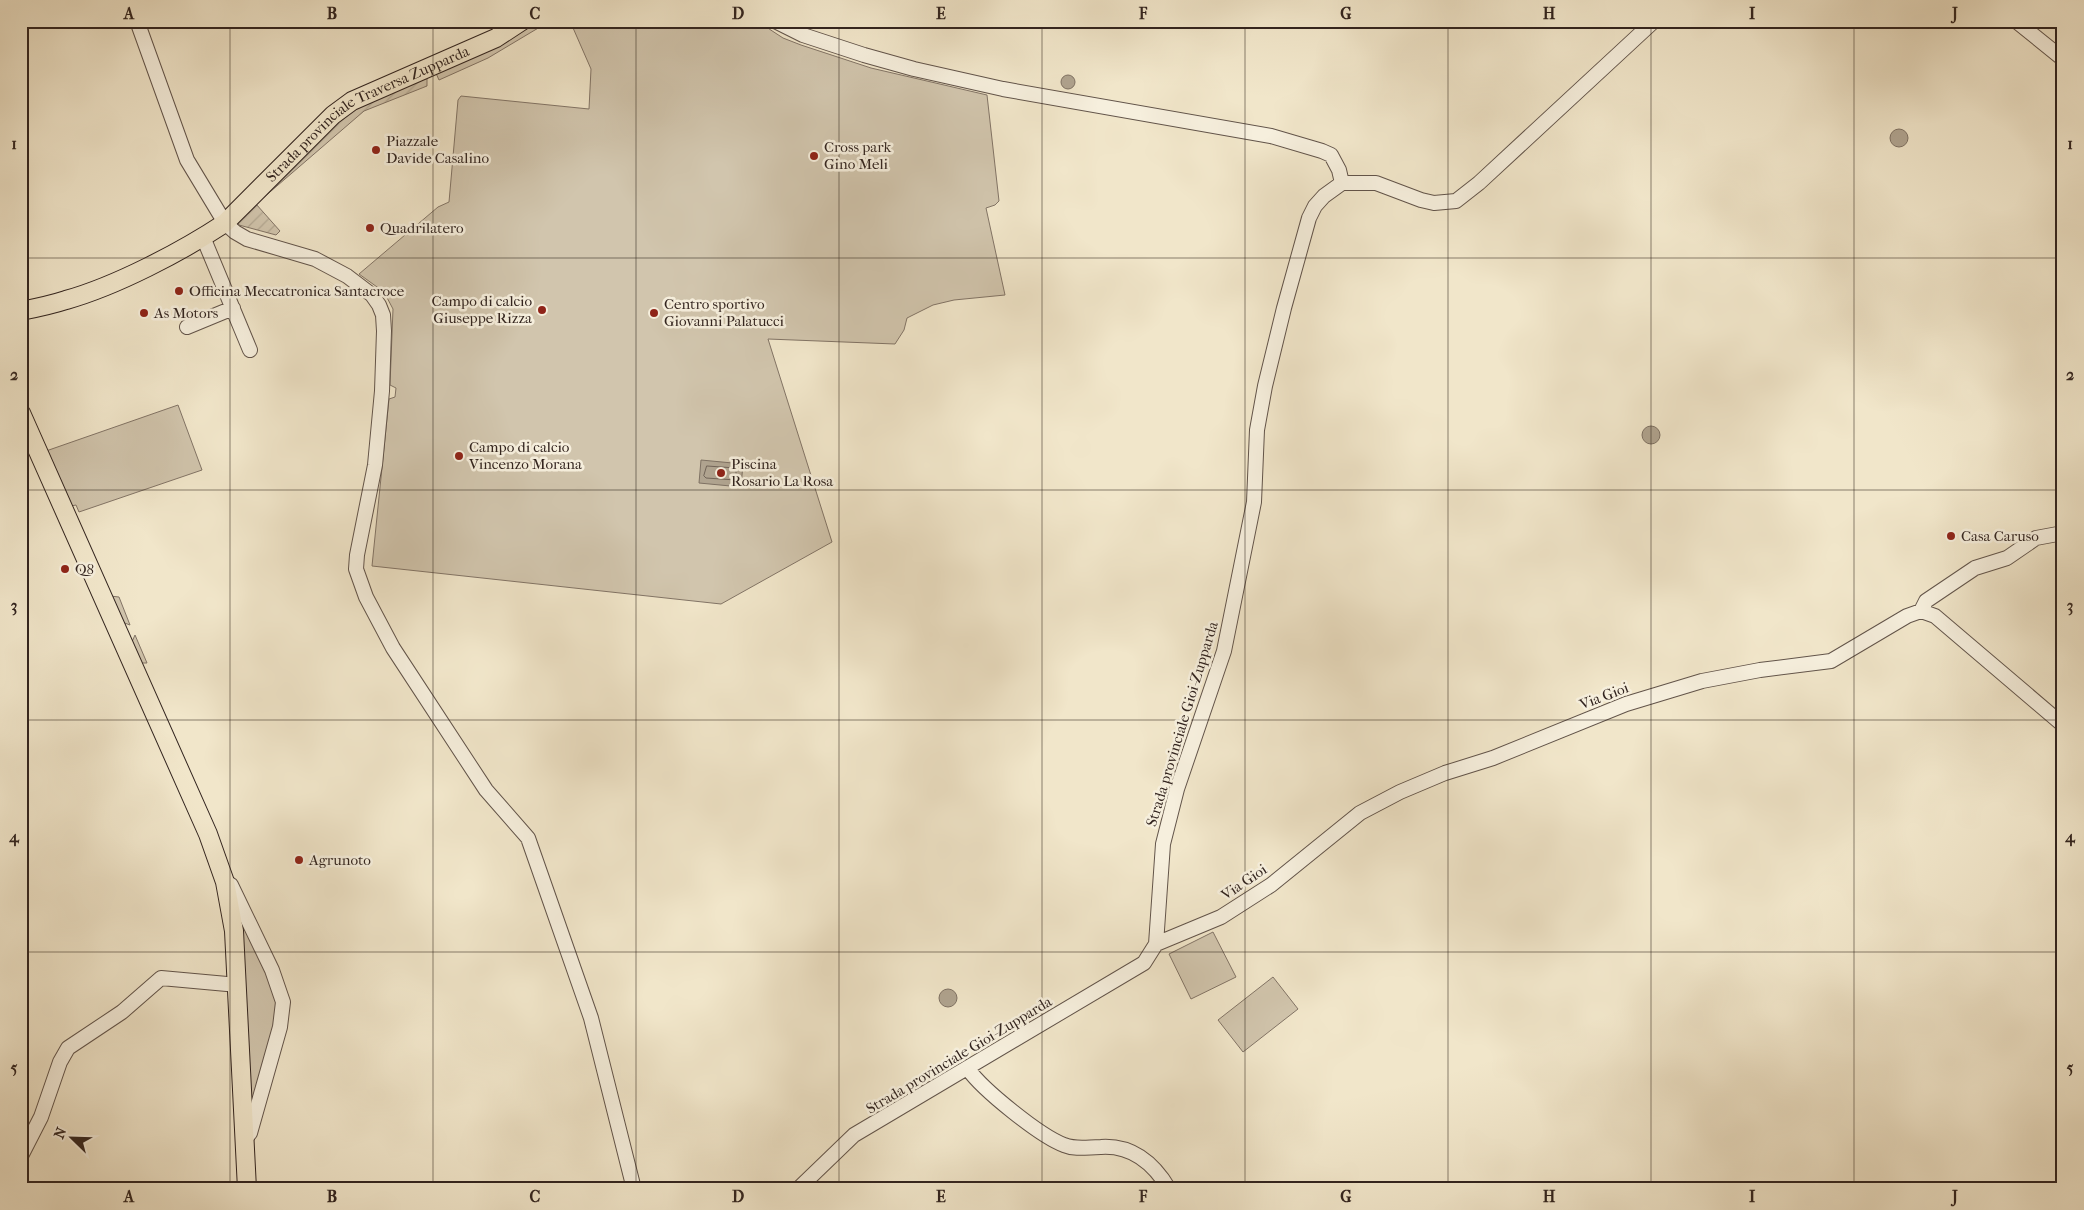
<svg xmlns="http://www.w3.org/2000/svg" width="2084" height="1210" viewBox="0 0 2084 1210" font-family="'IM FELL French Canon',serif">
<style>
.grass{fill:#d1c5ad;stroke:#827466}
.garden{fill:url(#garden-furrows);stroke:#827466}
.water{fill:#b0a490;stroke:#7e7163}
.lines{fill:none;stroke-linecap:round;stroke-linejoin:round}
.shore{stroke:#716458;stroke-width:1}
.minor-casing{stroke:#62544a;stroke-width:16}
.major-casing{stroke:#32241f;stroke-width:20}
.minor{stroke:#f6efdd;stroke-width:14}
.major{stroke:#f1e6ca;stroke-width:18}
.grid{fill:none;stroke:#32241f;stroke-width:1;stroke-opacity:0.55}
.poi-dot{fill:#8f2418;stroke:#f6efdd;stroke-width:2}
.labels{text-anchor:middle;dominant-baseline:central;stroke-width:5;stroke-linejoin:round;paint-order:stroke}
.street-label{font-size:15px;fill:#32241f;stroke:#f6efdd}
.poi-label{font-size:15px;fill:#32241f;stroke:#f6efdd;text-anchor:start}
.neatline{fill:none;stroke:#32241f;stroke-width:2}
.grid-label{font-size:16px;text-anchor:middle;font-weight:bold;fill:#32241f}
</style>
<defs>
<pattern id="garden-furrows" width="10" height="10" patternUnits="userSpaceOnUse" patternTransform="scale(1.25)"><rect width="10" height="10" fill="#d1c5ad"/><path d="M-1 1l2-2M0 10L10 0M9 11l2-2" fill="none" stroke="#b4a994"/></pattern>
</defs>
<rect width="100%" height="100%" fill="#f1e6ca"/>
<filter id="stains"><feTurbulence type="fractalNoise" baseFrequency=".004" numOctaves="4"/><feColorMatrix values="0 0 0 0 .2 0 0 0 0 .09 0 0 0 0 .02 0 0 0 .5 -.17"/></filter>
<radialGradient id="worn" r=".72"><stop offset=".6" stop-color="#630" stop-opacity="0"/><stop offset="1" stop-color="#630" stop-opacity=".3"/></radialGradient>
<path class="grass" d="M532 21H550L488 58 439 80 435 71Z
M570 21H757L783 38 801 45 871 68 987 95 999 201 995 205 986 208 1005 295 954 300 933 305 907 318 904 330 895 344 768 339 832 542 721 604 372 566 389 399 395 397 396 388 390 385 393 309 384 292 359 274 438 207 449 202 458 100 461 96 589 109 591 69Z
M178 405 202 470 79 512 76 505 71 506 46 451Z
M110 596 119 597 130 625 122 622Z
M135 635 147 663H140L131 644Z
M233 896 276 994 279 1010 251 1117Z
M1213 932 1236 977 1191 999 1169 954Z
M1273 977 1298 1009 1243 1052 1218 1020Z"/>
<path class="garden" d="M427 74V86L364 111 256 204 280 231 276 235 239 225 238 223 246 212 342 113Z"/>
<path class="water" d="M1061 82a7 7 0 1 1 14 0a7 7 0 1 1-14 0Z
M1890 138a9 9 0 1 1 18 0a9 9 0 1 1-18 0Z
M1642 435a9 9 0 1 1 18 0a9 9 0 1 1-18 0Z
M701 460 743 464 741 487 699 483Z
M939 998a9 9 0 1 1 18 0a9 9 0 1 1-18 0Z"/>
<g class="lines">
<path class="shore" d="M707 466 736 468V480L706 478 704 476Z"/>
<g class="minor-casing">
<path id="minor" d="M137 21 187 160 225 223 235 232 247 239 315 259 347 276 372 295 379 305 383 315 384 331 382 391 375 465 357 555 356 569 366 597 393 648 486 790 528 838 591 1018 634 1189
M775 21 803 35 864 55 914 69 1003 89 1271 136 1322 151 1331 155 1339 170 1342 183
M2016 21 2063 59
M203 237 250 350
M187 327 233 308
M1921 611 1926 601 1975 568 2007 558 2036 538 2063 533
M225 882 231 885 272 970 283 1002 280 1027 250 1133 245 1139
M1156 944 1221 917 1271 885 1360 813 1400 792 1445 773 1493 758 1626 704 1702 681 1760 670 1831 661 1907 616 1921 611 1935 616 2063 725
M968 1069C983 1090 1040 1136 1064 1145 1076 1150 1088 1147 1101 1147 1132 1145 1154 1164 1169 1189
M21 1156 41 1117 60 1062 68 1048 122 1012 161 978 238 985
M798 1189 854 1135 1144 963 1156 944 1163 844 1177 789 1224 651 1254 502 1257 430 1265 386 1284 308 1309 218 1315 206 1324 196 1342 183H1376L1421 200 1434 203 1456 201 1479 183 1654 21"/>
</g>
<g class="major-casing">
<g id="major">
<path id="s1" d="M21 311C36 308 51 305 66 300 116 286 181 252 225 223L333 115 352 101 496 38 522 21"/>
<path d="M21 413 208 834 225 882 234 931 247 1189"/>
</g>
</g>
<use href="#minor" class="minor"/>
<use href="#major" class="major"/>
</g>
<path class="grid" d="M230 21V1189M433 21V1189M636 21V1189M839 21V1189M1042 21V1189M1245 21V1189M1448 21V1189M1651 21V1189M1854 21V1189M21 258H2063M21 490H2063M21 720H2063M21 952H2063"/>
<g class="poi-dot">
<circle cx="376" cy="150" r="5"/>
<circle cx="814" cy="156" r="5"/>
<circle cx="370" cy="228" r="5"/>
<circle cx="179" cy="291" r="5"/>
<circle cx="542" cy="310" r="5"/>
<circle cx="144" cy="313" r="5"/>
<circle cx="654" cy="313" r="5"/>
<circle cx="459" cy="456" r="5"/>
<circle cx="721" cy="473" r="5"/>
<circle cx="1951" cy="536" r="5"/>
<circle cx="65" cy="569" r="5"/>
<circle cx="299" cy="860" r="5"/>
</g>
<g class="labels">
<g class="street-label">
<text stroke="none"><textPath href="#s1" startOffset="406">Strada provinciale Traversa Zupparda</textPath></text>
<text transform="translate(1604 696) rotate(-21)">Via Gioi</text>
<text transform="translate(1182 724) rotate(-73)">Strada provinciale Gioi-Zupparda</text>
<text transform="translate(1244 882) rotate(-34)">Via Gioi</text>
<text transform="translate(959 1055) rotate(-31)">Strada provinciale Gioi-Zupparda</text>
</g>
<g class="poi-label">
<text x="386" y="141">Piazzale<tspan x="386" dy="17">Davide Casalino</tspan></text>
<text x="824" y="147">Cross park<tspan x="824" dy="17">Gino Meli</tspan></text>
<text x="380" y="228">Quadrilatero</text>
<text x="189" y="291">Officina Meccatronica Santacroce</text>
<text x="532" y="301" text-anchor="end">Campo di calcio<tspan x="532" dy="17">Giuseppe Rizza</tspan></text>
<text x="664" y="304">Centro sportivo<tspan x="664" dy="17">Giovanni Palatucci</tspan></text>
<text x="154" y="313">As Motors</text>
<text x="469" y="447">Campo di calcio<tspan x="469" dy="17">Vincenzo Morana</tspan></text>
<text x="731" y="464">Piscina<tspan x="731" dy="17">Rosario La Rosa</tspan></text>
<text x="1961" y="536">Casa Caruso</text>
<text x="75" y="569">Q8</text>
<text x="309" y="860">Agrunoto</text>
</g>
</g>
<rect width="2084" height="1210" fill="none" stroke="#f1e6ca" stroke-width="55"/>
<g transform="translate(72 1138) rotate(293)" stroke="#f6efdd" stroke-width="4" paint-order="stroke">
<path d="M0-4L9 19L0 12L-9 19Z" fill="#32241f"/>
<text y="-8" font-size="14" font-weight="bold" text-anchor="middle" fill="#32241f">N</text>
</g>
<rect x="28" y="28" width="2028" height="1154" class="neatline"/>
<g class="grid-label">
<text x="129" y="19">A</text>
<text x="332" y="19">B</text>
<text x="535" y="19">C</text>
<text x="738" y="19">D</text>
<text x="941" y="19">E</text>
<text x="1143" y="19">F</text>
<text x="1346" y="19">G</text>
<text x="1549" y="19">H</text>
<text x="1752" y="19">I</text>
<text x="1955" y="19">J</text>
<text x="14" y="149">1</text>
<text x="2070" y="149">1</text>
<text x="14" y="380">2</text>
<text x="2070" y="380">2</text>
<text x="14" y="611">3</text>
<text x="2070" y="611">3</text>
<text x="14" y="842">4</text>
<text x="2070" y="842">4</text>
<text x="14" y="1073">5</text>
<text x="2070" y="1073">5</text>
<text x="129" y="1202">A</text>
<text x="332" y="1202">B</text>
<text x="535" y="1202">C</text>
<text x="738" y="1202">D</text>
<text x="941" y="1202">E</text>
<text x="1143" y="1202">F</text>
<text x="1346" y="1202">G</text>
<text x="1549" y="1202">H</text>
<text x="1752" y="1202">I</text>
<text x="1955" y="1202">J</text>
</g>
<rect width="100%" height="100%" filter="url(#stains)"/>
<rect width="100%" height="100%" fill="url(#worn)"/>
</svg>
